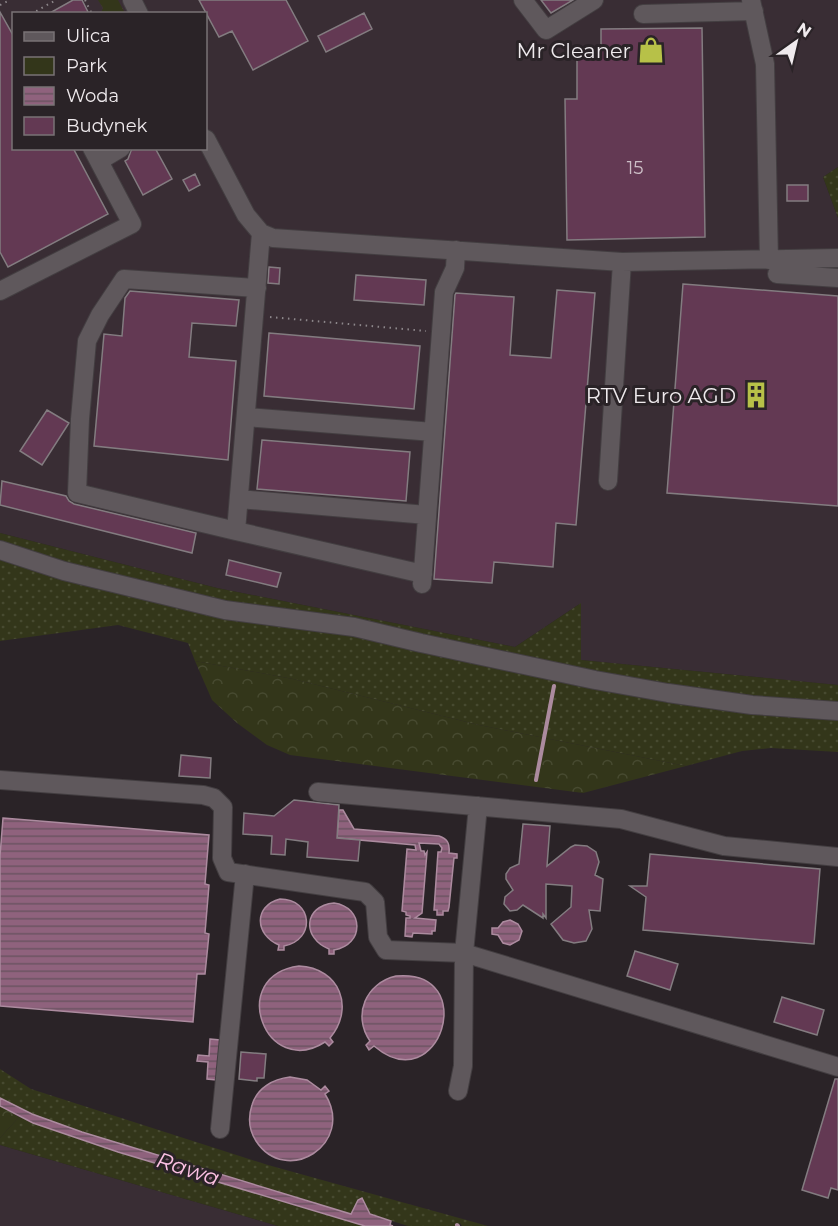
<svg xmlns="http://www.w3.org/2000/svg" width="838" height="1226" viewBox="0 0 838 1226" font-family="Montserrat,sans-serif">
<style>
.built{fill:#392d34;fill-rule:evenodd}
.green{fill:url(#green-dots)}
.forest{fill:url(#forest-crowns)}
.water{fill:url(#water-rules);stroke:#ac8b9f;stroke-width:1.5}
.lines{fill:none;stroke-linecap:round;stroke-linejoin:round}
.stream{stroke:#ac8b9f;stroke-width:4}
.building{fill:#633953;stroke:#837c80;stroke-width:1.5}
.minor-casing{stroke:#433e41;stroke-width:20}
.path{stroke:#8d878b;stroke-width:2;stroke-dasharray:1.5 4.5;stroke-linecap:butt}
.minor{stroke:#5f585c;stroke-width:18}
.labels{text-anchor:middle;dominant-baseline:central;stroke-width:6;stroke-linejoin:round;paint-order:stroke}
.number-label{font-size:18px;fill:#ccbec6}
.poi-label{font-size:21px;fill:#efeaed;stroke:#2a2327;text-anchor:end}
.water-label{font-size:22px;font-style:italic;fill:#fcc1e3;stroke:#2a2327}
</style>
<defs>
<pattern id="green-dots" width="8" height="8" patternUnits="userSpaceOnUse" patternTransform="scale(1.5)"><rect width="8" height="8" fill="#33361a"/><path d="M2 2h.1M6 6h.1" fill="none" stroke="#474a30" stroke-width="1.8" stroke-linecap="round"/></pattern>
<pattern id="forest-crowns" width="20" height="18" patternUnits="userSpaceOnUse" patternTransform="scale(1.5)"><rect width="20" height="18" fill="#33361a"/><path d="M2 6a3 3 0 1 1 6 0M12 15a3 3 0 1 1 6 0" fill="none" stroke="#474a30"/></pattern>
<pattern id="water-rules" width="6" height="5" patternUnits="userSpaceOnUse" patternTransform="scale(1.5)"><rect width="6" height="5" fill="#8f627d"/><path d="M0 2.5h6" fill="none" stroke="#6c5462"/></pattern>
</defs>
<rect width="100%" height="100%" fill="#2a2327"/>
<path class="built" d="M0 0H838V167L823 177 838 218V685L580 660 581 603 515 647 217 588 0 533ZM14 14H206V148H14Z
M0 1145 278 1226H0Z"/>
<path class="green" d="M838 167V218L823 177Z
M0 533 217 588 515 647 581 603V660L838 685V752L771 748 742 751 686 766 479 725 293 679 195 661 188 643 118 625 0 641Z
M0 1069 31 1089 268 1165 488 1226H462L460 1223 456 1226H408L370 1214 358 1200 351 1214 82 1132 32 1114 0 1098Z
M19 1117 118 1152 365 1226H278L0 1145V1138Z"/>
<path class="forest" d="M98 0H118L125 13H101L103 8Z
M195 661 293 679 479 725 686 766 583 793 290 755 267 745 237 723 212 700Z
M0 1106 19 1117 0 1138Z"/>
<path class="water" d="M339 810H343L354 829 439 836C448 839 450 844 449 853L457 854V858H454L449 907 448 911H443V915H437V910H434L438 852H441L442 848 439 844 419 843 421 851H424L425 855 427 852 422 913 415 918 436 920 435 931H432V934L413 933 412 937 405 936 406 918H410V916L406 915V912L402 911 407 849 416 850 415 845 337 838Z
M3 818 209 835 205 884 209 885 205 933 209 934 205 974H197L193 1022 0 1006V856Z
M280 899C313 899 316 940 284 946V950H278L279 945C255 935 253 906 280 899Z
M334 903C364 907 365 945 334 950V954H329V949C302 938 303 906 334 903Z
M510 920 518 924 522 931 519 940 510 945 503 943 498 935 492 934V928H498L503 922Z
M299 966C340 968 355 1008 330 1038L333 1042 329 1046 325 1042C266 1080 226 976 299 966Z
M396 976C481 968 440 1102 374 1046L369 1050 366 1045 370 1041C352 1015 366 983 396 976Z
M210 1039 220 1040 216 1080 207 1079 208 1062 197 1061 198 1055 209 1056Z
M290 1077 307 1080 321 1090 325 1086 329 1091 325 1094C356 1144 286 1187 256 1141 249 1130 248 1117 252 1105 257 1088 273 1079 290 1077Z
M0 1098 32 1114 82 1132 351 1214 358 1200 362 1198 370 1214 391 1221 390 1225 393 1226H365L118 1152 33 1123 0 1106Z"/>
<g class="lines">
<path class="stream" d="M536 780 554 686
M457 1225 458 1226"/>
</g>
<path class="building" d="M73 0H82L89 14H48Z
M199 0H286L308 41 253 70 232 31 219 37Z
M541 0H573L551 13Z
M0 12 14 37V148H73L108 214 8 267 0 252Z
M364 13 372 29 326 52 318 36Z
M702 28 705 237 567 240 565 99H577V53L601 52V29Z
M132 148H155L172 179 143 195 125 161 128 159Z
M195 174 200 185 189 191 183 180Z
M787 185H808V201H787Z
M269 267 280 268 279 284 268 283Z
M356 275 426 280 424 305 354 300Z
M683 284 838 296V506L667 493Z
M557 290 595 293 576 525 556 523 553 567 494 562 492 583 434 579 455 295 456 293 514 297 510 355 551 358Z
M130 291 239 300 236 326 192 323 189 357 236 361 228 460 94 446 104 334 122 336 125 298Z
M269 333 420 346 414 409 264 396Z
M47 410 69 423 42 465 20 451Z
M262 440 410 452 406 501 257 489Z
M2 481 66 496 69 501 74 504 196 533 192 553 0 505Z
M229 560 281 573 277 587 226 575Z
M181 755 211 758 210 778 179 776Z
M294 800 339 805 337 838 360 840 358 861 307 857 308 842 286 839 285 855 271 854 272 836 243 834 244 813 274 816Z
M523 824 550 826 547 866 571 847 575 845 587 846 596 852 599 862 595 875 603 879 600 911 589 910 592 929 586 941 574 943 563 940 551 924 571 907 572 886 546 884V918L543 914V918L523 905 517 910 510 911 504 904 505 897 513 890 506 879V874L510 868 519 864Z
M650 854 820 869 814 944 643 930 646 897 630 886H647Z
M635 951 678 964 670 990 627 976Z
M782 997 824 1010 817 1035 774 1022Z
M241 1052 266 1054 264 1078H257V1081L239 1079Z
M835 1079H838V1190L831 1188 828 1198 802 1190Z"/>
<g class="lines">
<g class="minor-casing">
<path id="minor" d="M132 0 139 14
M523 0 546 30 594 0
M751 0 765 64 769 260
M643 14 754 11
M206 139 246 215 261 233 273 238 622 262 838 258
M99 161 121 148
M777 274 838 278
M257 288 124 279 100 315 87 341 80 419 77 493 236 531 261 233
M0 291 132 224 92 148
M246 417 433 432
M608 481 622 262
M239 499 427 515
M236 531 423 574
M0 550 64 571 225 610 354 627 421 643 595 680 668 693 752 705 838 711
M422 584 444 292 455 268 456 250
M0 780 203 795 214 798 223 807 222 858 228 872 365 892 375 902 378 937 386 950 464 953 838 1067
M318 792 621 819 724 846 838 857
M458 1091 463 1066 464 953 478 806
M220 1129 245 874"/>
</g>
<path class="path" d="M85 0 92 14
M0 5 10 0
M31 14 56 0
M270 317 426 331"/>
<use href="#minor" class="minor"/>
</g>
<defs>
<g id="shop-bare" transform="scale(2.07)"><path d="M-5-2.5h2.3a2.7 3.5 0 0 1 5.4 0H5L5.5 6h-11ZM-1.5-2.5h3a1.5 2.3 0 0 0-3 0Z" fill="#b7c148" stroke="#2a2327" stroke-width="2.5" paint-order="stroke"/></g>
<g id="building-bare" transform="scale(2.07)"><path d="M-4-6H4V6H1V3H-1V6H-4ZM-2.5-4.3h1.7v1.8h-1.7ZM.8-4.3h1.7v1.8H.8ZM-2.5-1h1.7V.8h-1.7ZM.8-1h1.7V.8H.8Z" fill="#b7c148" stroke="#2a2327" stroke-width="2.5" paint-order="stroke"/></g>
</defs>
<g fill-rule="evenodd">
<use href="#shop-bare" x="651" y="50"/>
<use href="#building-bare" x="756" y="395"/>
</g>
<g class="labels">
<g class="number-label">
<text x="635" y="168">15</text>
</g>
<g class="poi-label">
<text x="631" y="50">Mr Cleaner</text>
<text x="736" y="395">RTV Euro AGD</text>
</g>
<g class="water-label">
<text transform="translate(188 1169) rotate(18)">Rawa</text>
</g>
</g>
<rect x="12" y="12" width="195" height="138" fill="#2a2327" stroke="#797376" stroke-width="1.5"/>
<rect x="24" y="32" width="30" height="9" fill="#5f585c" stroke="#797376" stroke-width="1.5"/>
<text x="66" y="42" font-size="18" fill="#efeaed">Ulica</text>
<rect x="24" y="57" width="30" height="18" fill="#33361a" stroke="#797376" stroke-width="1.5"/>
<text x="66" y="72" font-size="18" fill="#efeaed">Park</text>
<rect x="24" y="87" width="30" height="18" fill="url(#water-rules)" stroke="#797376" stroke-width="1.5"/>
<text x="66" y="102" font-size="18" fill="#efeaed">Woda</text>
<rect x="24" y="117" width="30" height="18" fill="#633953" stroke="#797376" stroke-width="1.5"/>
<text x="66" y="132" font-size="18" fill="#efeaed">Budynek</text>
<g transform="translate(796 42) rotate(34)" stroke="#2a2327" stroke-width="4.5" paint-order="stroke">
<path d="M0-4.5L10 22L0 15L-10 22Z" fill="#efeaed"/>
<text y="-9" font-size="16" font-weight="bold" text-anchor="middle" fill="#efeaed">N</text>
</g>
</svg>
